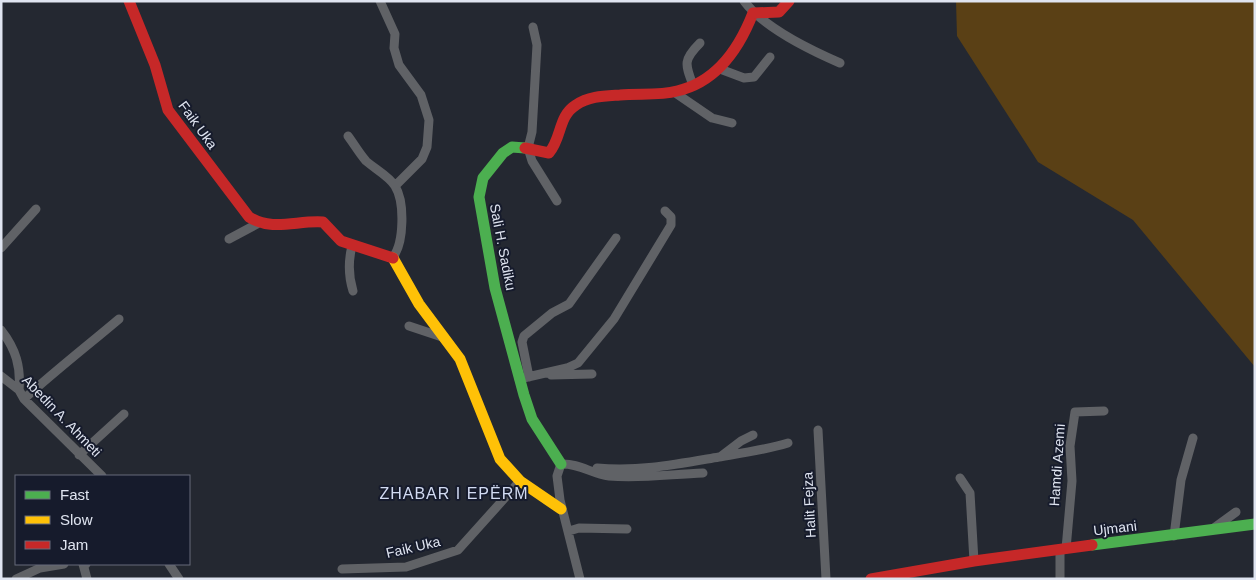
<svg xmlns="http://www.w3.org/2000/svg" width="1256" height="580" viewBox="0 0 1256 580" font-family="Helvetica,sans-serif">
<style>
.forest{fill:#5a4015}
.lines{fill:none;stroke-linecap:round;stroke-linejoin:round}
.street{stroke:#606266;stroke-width:9}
.fast{stroke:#4caf50;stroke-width:11}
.slow{stroke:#ffc107;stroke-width:11}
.jam{stroke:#c62828;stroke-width:11}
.labels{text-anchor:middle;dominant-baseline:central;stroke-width:4;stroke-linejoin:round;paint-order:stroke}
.street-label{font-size:14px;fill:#dfe4f0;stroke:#161b2c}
.quarter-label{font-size:16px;letter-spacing:1px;fill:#d2dbf2;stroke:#161b2c}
</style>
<rect width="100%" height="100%" fill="#242831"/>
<path class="forest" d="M956 1H1255V367L1133 220 1038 162 957 36Z"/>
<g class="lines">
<path class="street" d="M380 1 395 34 394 48 399 65 421 95 429 120 427 147 422 159 395 186
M744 1C764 28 810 50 840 63
M533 27 537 45 532 132 528 148 532 161 557 201
M720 69 744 78 754 77 770 57
M693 85C685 64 683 60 700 43
M674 92 712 118 732 123
M348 136C354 144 359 153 366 161 375 169 389 176 395 186 405 202 404 243 393 257
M229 239 257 224
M352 246C348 262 348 275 353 291
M1 248 36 209
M409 326 445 338
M1 330C16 349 21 367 19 390
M551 375 592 374
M1 376 19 390 24 399 102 476
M529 377 522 342 524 336 552 313 569 304 616 238
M519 379 567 368 578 363 614 319 671 225V217L665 211
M24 399C55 371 87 346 119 319
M818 430 826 579
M79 455 124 414
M720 457 741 441 753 435
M597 468C639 472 678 464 719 457 743 453 765 450 788 443
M960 478 970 493 974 561
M1214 528 1236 512
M569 531 579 528 627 529
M1174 536 1181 480 1193 438
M1060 549V579
M1066 549 1072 481 1070 446 1075 412 1104 411
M86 564H83L87 579
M169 564 179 579
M342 569 406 567 458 550 520 481
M16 579 40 568 64 564
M580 579 560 500 557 476 561 464C579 463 592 474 609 476 640 479 672 474 703 473"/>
<path class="fast" d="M525 148 512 147 503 153 483 178 479 197 495 288 524 395 532 419 561 464
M1092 545 1255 524"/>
<path class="slow" d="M393 258 419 304 460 359 500 459 520 481 561 509"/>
<path class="jam" d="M129 1 155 65 168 110 249 217C273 232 297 220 323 222L341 241 393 258
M525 148 549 153C562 138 558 116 576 105 589 96 605 96 620 95 638 93 659 96 677 91 717 82 739 49 753 13L779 12 789 1
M871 579 974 561 1092 545"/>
</g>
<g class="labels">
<g class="street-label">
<text transform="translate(198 125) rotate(54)">Faik Uka</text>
<text transform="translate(503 247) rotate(79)">Sali H. Sadiku</text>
<text transform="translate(62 416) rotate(46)">Abedin A. Ahmeti</text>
<text transform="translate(1057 465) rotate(-86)">Hamdi Azemi</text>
<text transform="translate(809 505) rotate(-93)">Halit Fejza</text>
<text transform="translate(1115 528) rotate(-7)">Ujmani</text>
<text transform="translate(413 547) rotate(-13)">Faik Uka</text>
</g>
<g class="quarter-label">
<text x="454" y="493">ZHABAR I EPËRM</text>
</g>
</g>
<rect width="1256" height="580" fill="none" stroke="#dfe4f0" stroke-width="5"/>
<rect x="15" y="475" width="175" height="90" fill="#161b2c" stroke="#666b7a"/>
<rect x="25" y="491" width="25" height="8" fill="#4caf50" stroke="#666b7a"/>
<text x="60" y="500" font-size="15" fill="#dfe4f0">Fast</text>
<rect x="25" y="516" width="25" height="8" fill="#ffc107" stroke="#666b7a"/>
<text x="60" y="525" font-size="15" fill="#dfe4f0">Slow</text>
<rect x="25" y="541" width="25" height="8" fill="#c62828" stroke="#666b7a"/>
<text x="60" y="550" font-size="15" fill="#dfe4f0">Jam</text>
</svg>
